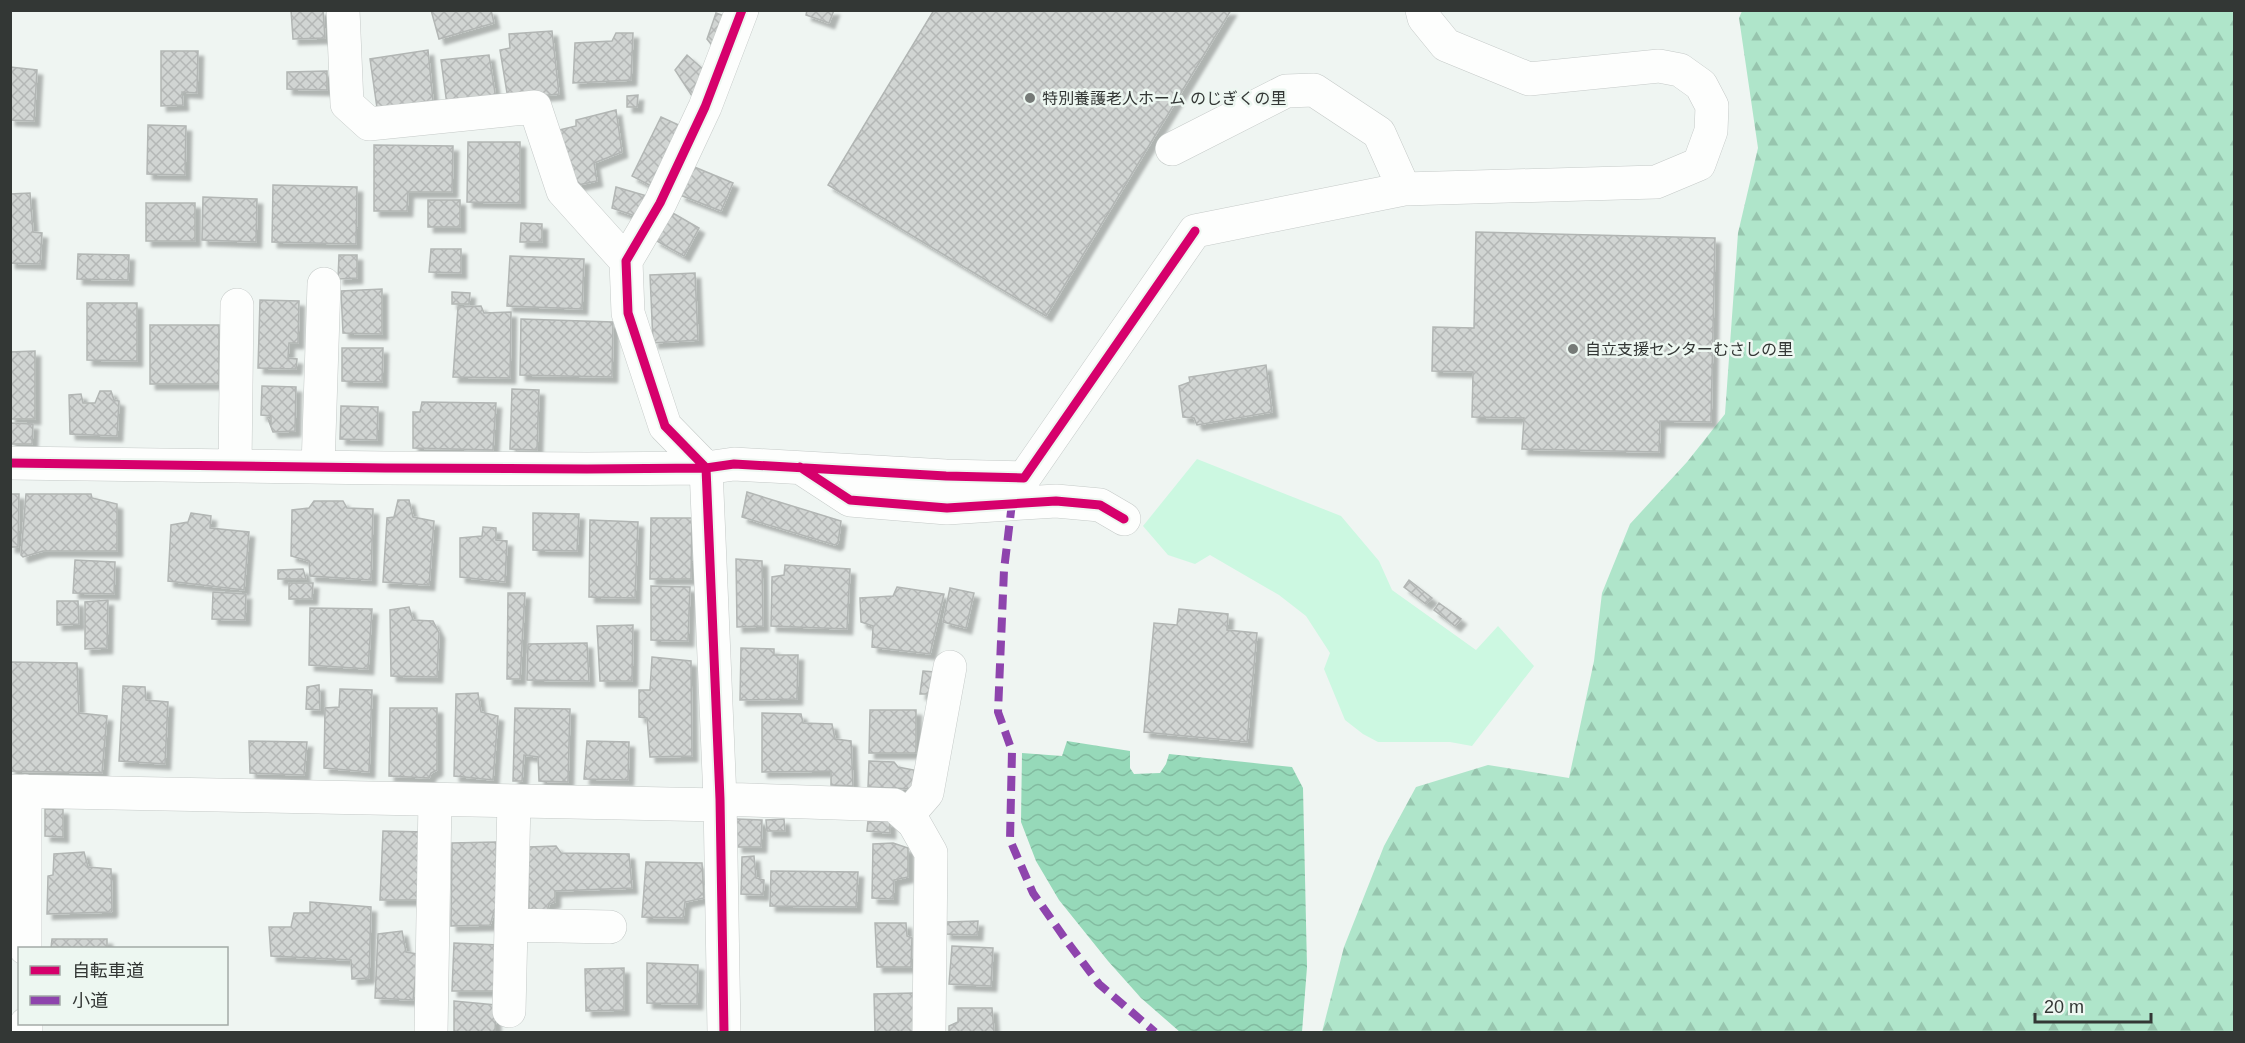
<svg xmlns="http://www.w3.org/2000/svg" width="2245" height="1043" viewBox="0 0 2245 1043" font-family="Helvetica,'Noto Sans JP',sans-serif">
<style>
.green{fill:#ccf8e1}
.forest{fill:url(#forest-firs)}
.water{fill:url(#water-waves)}
.building{fill:url(#building-cross-hatch);stroke:#b2b6b4;stroke-width:1.5;filter:url(#shadow)}
.lines{fill:none;stroke-linecap:round;stroke-linejoin:round}
.minor-casing{stroke:#c5cac8;stroke-width:34}
.minor{stroke:#fdfefd;stroke-width:33}
.quiet{stroke:#8e44ad;stroke-width:8;stroke-dasharray:15 8;stroke-linecap:butt}
.cycleway-casing{stroke:#edf7f1;stroke-width:13}
.cycleway{stroke:#d6006c;stroke-width:9}
.poi-dot{fill:#757a77;stroke:#edf7f1;stroke-width:2}
.labels{text-anchor:middle;dominant-baseline:central;stroke-width:5;stroke-linejoin:round;paint-order:stroke}
.poi-label{font-size:16px;fill:#333735;stroke:#edf7f1;text-anchor:start}
</style>
<defs>
<pattern id="forest-firs" width="22" height="20" patternUnits="userSpaceOnUse" patternTransform="scale(1.5)"><rect width="22" height="20" fill="#afe5ca"/><path d="M5 1l3.5 6h-7zM16 11l3.5 6h-7z" fill="#97c5ae"/></pattern>
<pattern id="water-waves" width="16" height="10" patternUnits="userSpaceOnUse" patternTransform="scale(1.5)"><rect width="16" height="10" fill="#96d9b9"/><path d="M0 5q4-4 8 0t8 0" fill="none" stroke="#82bba0"/></pattern>
<pattern id="building-cross-hatch" width="8" height="8" patternUnits="userSpaceOnUse" patternTransform="scale(1.5)"><rect width="8" height="8" fill="#d1d5d3"/><path d="M0 0l8 8M0 8l8-8" fill="none" stroke="#b4b7b6"/></pattern>
<filter id="shadow"><feDropShadow dx="5.5" dy="5.5" stdDeviation="1.5" flood-color="#0004"/></filter>
</defs>
<rect width="100%" height="100%" fill="#eff5f2"/>
<path class="green" d="M1197 459 1341 516 1379 561 1392 590 1476 650 1498 626 1534 666 1472 746 1450 742H1378L1363 734 1345 720 1324 669 1330 653 1306 616 1279 595 1210 555 1195 564 1168 555 1143 526Z"/>
<path class="forest" d="M1742 11H2234V1032H1322L1344 947 1384 846 1416 787 1488 765 1569 778 1594 661 1602 593 1630 524 1687 462 1725 414 1738 233 1758 148 1739 18Z"/>
<path class="water" d="M1067 741 1130 751V768L1134 774 1160 773 1166 764 1169 754 1292 767 1303 788 1307 967 1302 1032H1180L1141 998 1108 961 1059 900 1036 861 1021 822 1022 753 1062 756Z"/>
<path class="building" d="M291 10H323L325 38 293 39Z
M431 10H491L494 23 439 39Z
M807 10H834L829 23 806 15Z
M934 10H1231L1046 316 828 185Z
M716 13 727 17 715 49 707 39Z
M552 31 559 94 508 99 500 50 510 48 509 34Z
M616 33H633L631 80 573 83 575 43 612 41Z
M428 50 433 101 377 108 370 59Z
M161 51H198L197 93 182 92 183 105 161 106Z
M489 55 496 99 447 105 441 60Z
M687 55 705 71 694 99 675 70Z
M10 67 37 70 34 121 10 120Z
M327 71V90L287 89V72Z
M638 95 637 107H627V96Z
M616 110 622 152 594 163 597 181 573 186 559 130 576 126V120Z
M661 117 681 126 651 186 632 176Z
M148 125 186 126 185 175 147 174Z
M468 142H520V203L467 202Z
M374 145 453 146 452 192H408L407 211H374Z
M692 166 733 183 721 211 680 195Z
M273 185 357 187 356 244 272 242Z
M616 187 647 196 641 218 612 208Z
M30 193 33 232 42 233 40 264 10 263V194Z
M203 197 257 199 256 242 202 240Z
M428 200H460V227H428Z
M146 203H195V241H146Z
M671 212 699 228 684 256 655 240Z
M521 223 542 224V242H520Z
M1476 232 1715 238 1711 422 1660 421 1659 452 1522 449 1524 418 1472 417 1473 372 1432 371 1433 327 1474 328Z
M431 249H461V273L429 272Z
M78 254 129 255 128 280 77 279Z
M339 255H357V278L338 279Z
M510 256 584 259 582 309 507 306Z
M695 273 698 340 653 343 650 275Z
M382 289V334L343 333 341 291Z
M452 292 470 293 469 304H452Z
M260 300 299 301 298 343H289L288 358 297 359 296 369 258 368Z
M87 303H137V361L87 360Z
M481 306 484 313 511 312 510 378 453 377 458 307Z
M521 319 613 322 612 377 520 375Z
M150 325H219V384H150Z
M342 348H383L382 382 342 381Z
M35 351V419H10V352Z
M1266 365 1272 412 1197 425 1194 418 1183 417 1179 386 1190 382 1189 377Z
M262 386 296 387 295 431 273 432 268 419 271 423V416L261 415Z
M512 389 539 390 537 450 510 449Z
M100 391H111L114 400 119 401 117 436 70 434 69 395 81 394 83 403H95Z
M422 402 496 403 493 450 413 448V412H420Z
M341 406 378 407 377 440 340 439Z
M10 423 33 424 32 444H10Z
M747 492 841 521 838 543 835 545 742 517Z
M10 494H19L18 547H10Z
M26 494H91L92 498 117 504V551H43L23 557 21 555Z
M398 500H409L413 517 434 521 429 585 383 582 387 518 394 517Z
M314 501H343L347 508 373 509 371 580 310 576 309 561 291 556 292 510 309 508Z
M191 513 211 516 210 528 249 532 244 590 168 581 171 525 188 522Z
M533 513 579 514 577 551 533 550Z
M651 518H692L691 579H650Z
M590 520 638 522 635 598 589 597Z
M483 527 496 528V540L507 541 505 582 460 577V538L482 536Z
M736 559 762 561 763 626 737 627Z
M75 560 115 562 114 594 73 593Z
M785 565 850 569 847 629 771 626 772 577 784 575Z
M303 569 306 579H278V570Z
M1409 580 1432 598 1426 604 1404 587Z
M289 583H313L312 599H289Z
M651 586 690 587 688 641 651 640Z
M897 587 944 594 930 654 872 647 873 626 861 622 860 598 893 596Z
M950 588 974 593 966 628 943 622Z
M213 592 246 594 245 620 212 619Z
M508 593H525L520 679H507Z
M108 600 107 648 85 649V602Z
M57 601H78L79 624 57 625Z
M1439 603 1461 619 1455 626 1434 610Z
M409 607 413 620 433 621 439 633 437 677 391 676 390 610Z
M310 608 372 609 368 669 309 665Z
M1179 609 1228 614 1227 630 1257 633 1247 742 1144 732 1154 623 1177 625Z
M633 625 632 681H600L597 626Z
M587 643 589 681 527 680 528 644Z
M741 648 774 649V655H798L797 699 740 700Z
M652 657 691 661 692 756 650 757 647 718 639 717V690H650Z
M10 662 77 663 79 713 107 716 102 773 10 771Z
M923 671 935 672 931 694H920Z
M319 685 320 710 306 709 307 687Z
M123 686 145 687 146 700 168 702 165 764 119 761Z
M340 689 372 690 369 772 324 768 325 708 339 707Z
M478 693 481 712 498 716 493 780 454 776 456 694Z
M390 708H437V770L431 773 429 778 389 776Z
M515 708 570 709 568 782 539 781 538 757 524 755 522 781H513Z
M870 710H916V753H869Z
M762 713 801 714 803 723 832 724 835 739 851 741 853 786 831 785V771L762 772Z
M249 741 307 742 304 775 250 773Z
M587 741 629 742 628 780 584 779Z
M869 761 894 762 898 767 914 770 913 789 868 787Z
M45 809H63V837L45 836Z
M736 819 762 820 761 847H737Z
M784 819 785 831H767L766 820Z
M868 821H890V833L867 831Z
M383 831 425 832 424 900H380Z
M496 842 498 911 494 912 490 925 451 926 452 843Z
M893 843 908 848V877L894 880 893 899 872 898 873 844Z
M556 846 561 853 629 854 632 888 555 891V902L549 904 547 913H529L528 847Z
M84 852 88 867 111 869 112 910 111 912 47 914 48 876 53 875 54 854Z
M754 856 756 878 764 880 763 895 741 894 742 857Z
M646 862 702 863 704 898 685 902 683 918 642 917Z
M771 871 858 872 856 907 770 906Z
M310 902 371 907 369 978 352 979 351 960 271 956 269 927H291L294 913H310Z
M978 921 977 935 945 934 946 922Z
M875 923H906L907 936 912 938 911 967H877Z
M402 931 406 952 418 954 413 1000 375 998 378 934Z
M52 939H107V948H51Z
M454 943 499 945 498 991H452Z
M952 946 993 948 991 986 949 984Z
M647 963 698 965 697 1004 647 1003Z
M624 968V1010L586 1011 585 969Z
M913 993 917 1032H875L874 994Z
M454 1001 496 1005 495 1032H454Z
M958 1008H992L994 1032H949V1026L958 1022Z"/>
<g class="lines">
<g class="minor-casing">
<path id="minor" d="M343 10 347 104 369 124 535 107 563 191 626 261
M1172 149 1286 91 1314 90 1379 133 1404 189
M10 463 385 468 587 469 706 468 734 464 946 476 1024 478 1195 231 1404 189 1656 182 1699 164 1711 131 1712 106 1701 85 1680 70 1659 66 1529 79 1446 45 1424 18 1422 10
M235 466 237 305
M318 467 324 284
M801 468 850 500 947 508 1056 501 1100 505 1124 519
M10 791 720 805
M25 791V948
M720 799 894 805 914 823 931 853 929 1032
M907 816 927 793 950 667
M511 925 610 927
M509 1011 514 801
M26 1024V1032
M431 1032 435 800
M724 1032 720 799 706 468 665 426 628 313 626 261 660 203 705 107 742 10"/>
</g>
<use href="#minor" class="minor"/>
<path class="quiet" d="M1012 503 1004 570 998 712 1012 751 1010 840 1033 893 1066 940 1099 984 1155 1032"/>
<g class="cycleway-casing">
<path id="cycleway" d="M10 463 385 468 587 469 706 468 734 464 946 476 1024 478 1195 231
M800 467 850 500 947 508 1056 501 1100 505 1124 519
M724 1032 720 799 706 468 665 426 628 313 626 261 660 203 705 107 742 10"/>
</g>
<use href="#cycleway" class="cycleway"/>
</g>
<g class="poi-dot">
<circle cx="1030" cy="98" r="6"/>
<circle cx="1573" cy="349" r="6"/>
</g>
<g class="labels">
<g class="poi-label">
<text x="1042" y="98">特別養護老人ホーム のじぎくの里</text>
<text x="1585" y="349">自立支援センターむさしの里</text>
</g>
</g>
<rect width="2245" height="1043" fill="none" stroke="#333735" stroke-width="24"/>
<rect x="18" y="947" width="210" height="78" fill="#edf7f1" stroke="#a3aaa6" stroke-width="1.5"/>
<rect x="30" y="966" width="30" height="9" fill="#d6006c" stroke="#a3aaa6" stroke-width="1.5"/>
<text x="72" y="977" font-size="18" fill="#333735">自転車道</text>
<rect x="30" y="996" width="30" height="9" fill="#8e44ad" stroke="#a3aaa6" stroke-width="1.5"/>
<text x="72" y="1007" font-size="18" fill="#333735">小道</text>
<path d="M2035 1013v9h116v-9" fill="none" stroke="#333735" stroke-width="3"/>
<text x="2044" y="1013" font-size="18" fill="#333735" stroke="#edf7f1" stroke-width="4.5" paint-order="stroke">20 m</text>
</svg>
